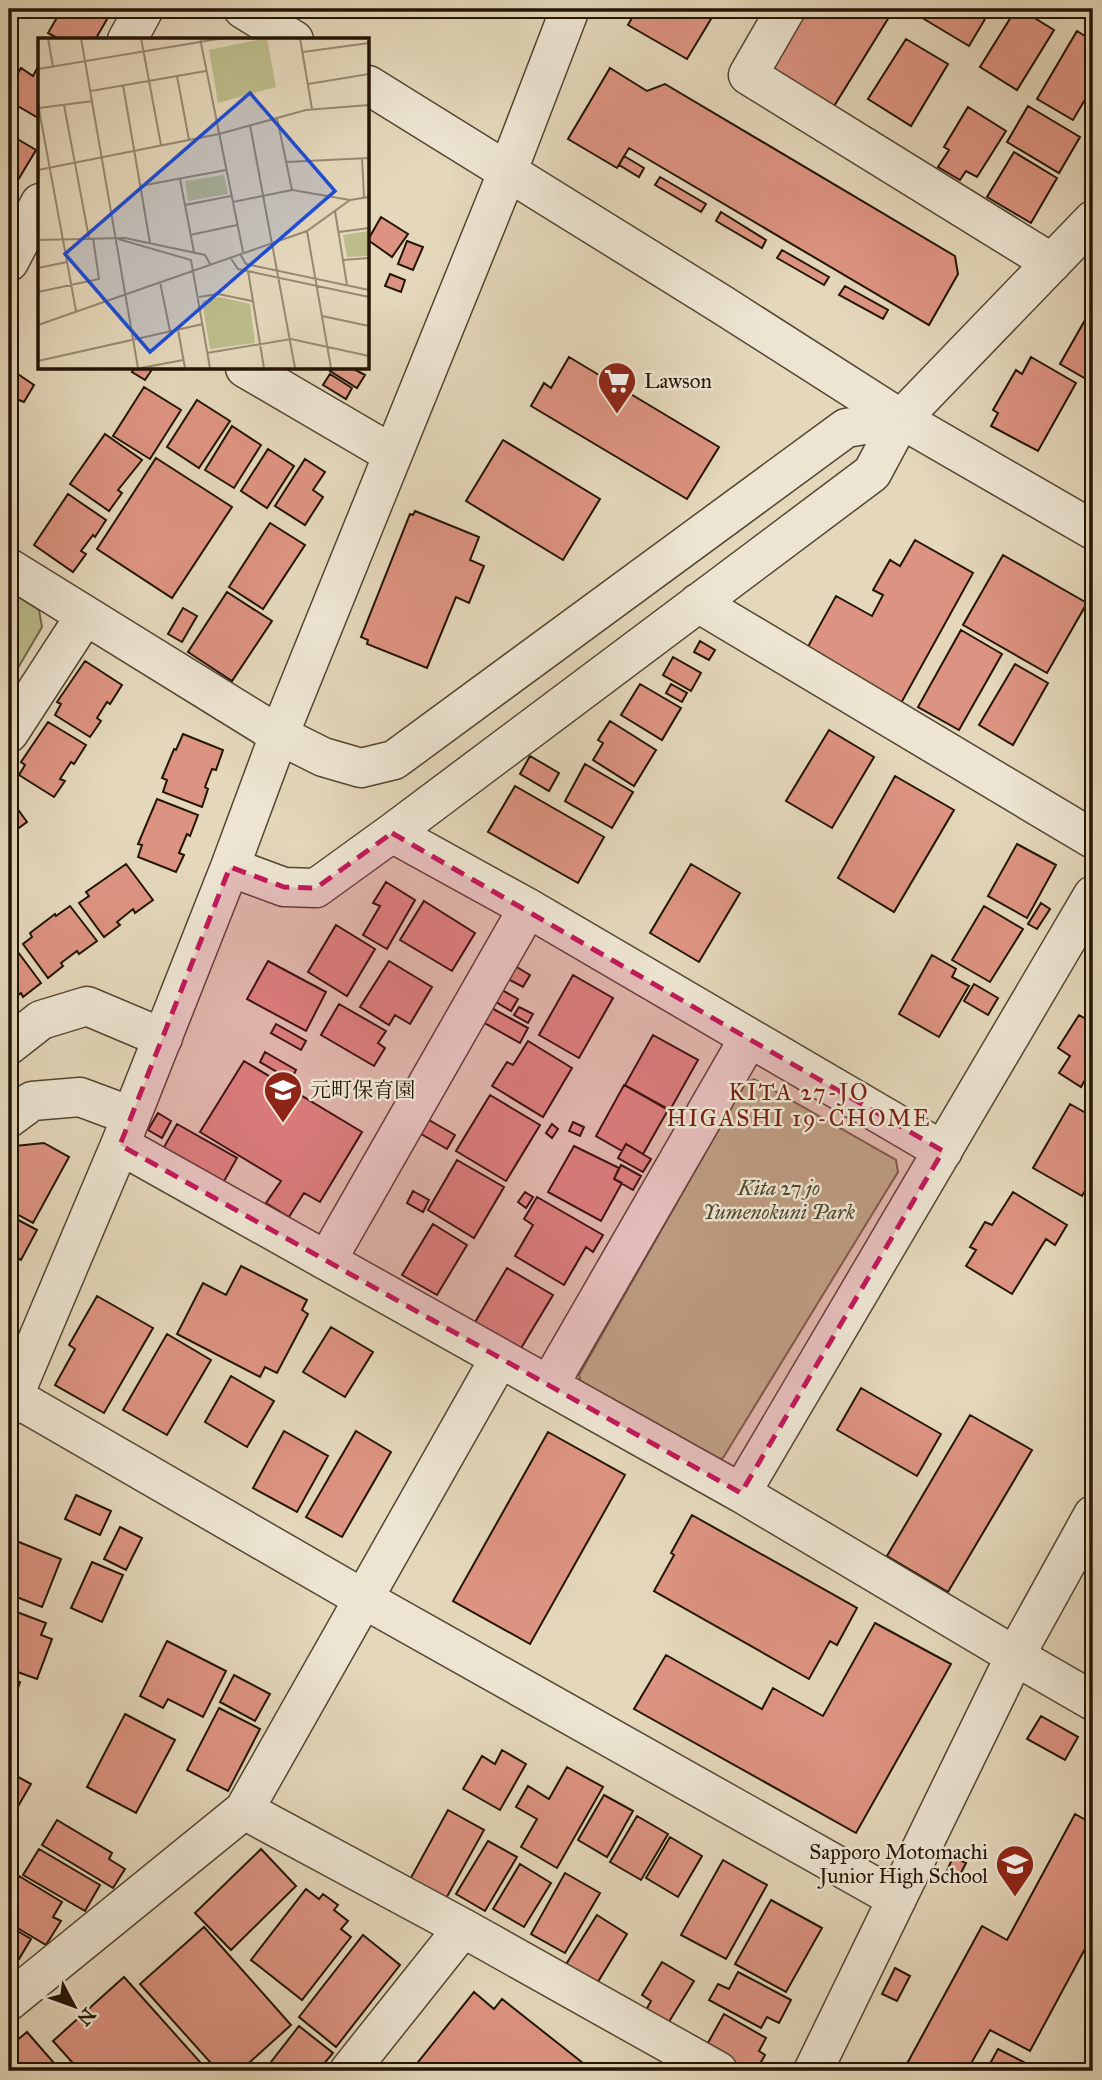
<svg xmlns="http://www.w3.org/2000/svg" width="1102" height="2080" viewBox="0 0 1102 2080" font-family="'IM FELL Great Primer','Noto Serif JP',serif">
<style>
.green{fill:#bcbc8a;stroke:#706847;stroke-width:2}
.building{fill:#dd9381;stroke:#231504;stroke-width:2}
.lines{fill:none;stroke-linecap:round;stroke-linejoin:round}
.minor-casing{stroke:#534632;stroke-width:41}
.tertiary-casing{stroke:#534632;stroke-width:41}
.minor{stroke:#ede5d2;stroke-width:38}
.tertiary{stroke:#ede5d2;stroke-width:38}
.marked{fill:#c2185b;fill-opacity:0.2;stroke:#c2185b;stroke-width:5;stroke-dasharray:14 9;stroke-linejoin:round}
.labels{text-anchor:middle;dominant-baseline:central;stroke-width:5;stroke-linejoin:round;paint-order:stroke}
.poi-label{font-size:21px;fill:#231504;stroke:#ede5d2;text-anchor:start}
.park-label{font-size:21px;font-style:italic;fill:#51472c;stroke:#ede5d2}
.neighbourhood-label{font-size:23px;letter-spacing:2px;fill:#7a1f14;stroke:#ede5d2}
.inset-road{fill:none;stroke:#978971;stroke-width:2}
.view{fill:#1d4ed8;fill-opacity:0.15;stroke:#1d4ed8;stroke-width:3.5}
.inset-edge{fill:none;stroke:#231504;stroke-width:3.5}
</style>
<rect width="100%" height="100%" fill="#e4d7ba"/>
<filter id="stains"><feTurbulence type="fractalNoise" baseFrequency=".00286" numOctaves="4"/><feColorMatrix values="0 0 0 0 .2 0 0 0 0 .09 0 0 0 0 .02 0 0 0 .5 -.17"/></filter>
<radialGradient id="worn" r=".72"><stop offset=".6" stop-color="#630" stop-opacity="0"/><stop offset="1" stop-color="#630" stop-opacity=".3"/></radialGradient>
<path class="green" d="M9 591 39 610 42 627 9 683Z
M754 1079 896 1160 898 1172 723 1458 712 1462 582 1389 579 1375 745 1083Z"/>
<path class="building" d="M62 9H101L110 14 95 40H61L48 33Z
M637 9H717L687 59 628 25Z
M800 9H894L831 111 763 69Z
M930 9H991L969 46 924 19Z
M1016 9H1020L1054 30 1017 90 980 67Z
M1077 31 1093 41V86L1073 120 1037 99Z
M906 39 948 64 911 126 868 99Z
M40 63V119L9 101V88L21 68 33 76Z
M610 68 647 91 665 84 955 256 958 274 929 325 629 148 617 168 568 139Z
M1028 106 1080 137 1059 173 1007 142Z
M968 107 1006 131 977 177 966 171 960 180 938 167 949 150 944 147Z
M9 134 36 150 9 195Z
M1014 152 1057 178 1031 223 987 197Z
M624 156 644 168 639 177 619 165Z
M660 177 706 204 701 212 655 185Z
M721 212 766 240 762 248 716 221Z
M381 217 408 234 392 257 368 240Z
M407 241 423 247 413 270 398 264Z
M782 250 829 277 824 285 777 258Z
M390 274 405 280 401 292 385 286Z
M845 286 888 310 883 319 839 295Z
M1093 306V383L1060 364Z
M569 357 719 447 687 499 531 406 544 383 551 388Z
M1031 357 1076 383 1038 451 991 426 998 413 993 410 1016 370 1022 374Z
M9 368 34 385 24 402 19 400 9 415 13 417 9 424Z
M135 368H153L145 380 132 372Z
M333 368H352L365 375 357 388 330 371Z
M330 374 352 388 346 399 323 385Z
M144 387 181 410 150 459 113 436Z
M197 400 230 421 199 468 167 447Z
M232 426 261 445 234 488 205 470Z
M105 434 142 460 118 490 122 493 109 511 70 484Z
M503 440 600 499 563 560 466 501Z
M268 449 294 466 267 508 241 491Z
M156 458 232 507 172 598 97 549Z
M305 459 325 472 313 490 323 497 305 525 275 506Z
M68 494 106 520 95 537 93 535 81 551 86 554 73 572 34 545Z
M415 511 479 537 470 560 484 566 469 603 456 597 427 668 367 644 368 640 361 637 410 514 413 515Z
M270 523 305 545 263 609 229 587Z
M915 540 973 573 900 705 805 652 836 596 872 616 883 595 873 590 890 560 900 566Z
M1003 555 1087 603 1047 673 963 625Z
M227 592 272 621 232 681 188 652Z
M183 608 197 616 182 642 168 634Z
M961 630 1002 654 959 730 918 707Z
M700 641 715 650 709 660 694 652Z
M673 657 701 673 691 691 663 675Z
M85 661 122 685 110 704 107 702 97 718 101 721 90 737 55 715 61 704 57 702Z
M1015 664 1048 683 1013 745 979 725Z
M640 684 681 708 662 740 621 715Z
M671 684 687 693 682 702 666 693Z
M610 721 656 750 634 786 593 760 603 743 598 740Z
M48 722 86 745 74 764 71 762 60 779 65 781 54 797 19 775 25 765 21 762Z
M829 730 874 757 832 828 786 801Z
M183 734 223 750 216 770 212 769 205 787 208 789 202 807 163 792 167 780 162 778 174 749 176 750Z
M530 756 559 773 549 791 520 774Z
M585 764 633 792 612 828 565 801Z
M895 776 954 810 894 912 838 878Z
M515 786 604 837 578 883 488 832Z
M9 797 27 822 9 835Z
M157 799 198 815 190 836 187 834 179 853 184 855 176 872 138 857 142 845 138 844Z
M1017 844 1056 865 1027 918 988 896Z
M126 864 153 900 135 913 133 909 117 922 120 925 104 937 79 903 89 896 86 892Z
M691 864 740 893 699 962 650 933Z
M386 882 415 900 387 949 363 935 380 906 373 903Z
M424 901 475 933 452 971 400 940Z
M1041 903 1050 909 1037 929 1028 924Z
M70 906 97 941 79 954 77 951 61 963 63 966 48 978 23 944 32 937 30 933 55 914 56 916Z
M984 906 1023 929 990 982 952 960Z
M336 925 375 949 347 996 308 972Z
M15 948 41 983 23 997 21 993 9 1002V952Z
M932 955 956 969 952 977 969 986 939 1037 899 1014Z
M268 961 326 992 306 1031 247 999Z
M389 961 432 987 410 1024 395 1015 389 1025 360 1007Z
M515 966 530 975 523 987 508 979Z
M573 975 613 998 579 1058 539 1035Z
M974 984 998 998 988 1015 964 1001Z
M502 990 518 999 511 1011 496 1002Z
M339 1004 386 1031 378 1043 385 1048 374 1066 321 1035Z
M488 1006 528 1028 520 1043 481 1021Z
M519 1007 533 1014 528 1023 514 1015Z
M1079 1015 1093 1023V1066L1081 1087 1059 1073 1070 1056 1058 1048Z
M276 1024 306 1041 301 1050 271 1033Z
M653 1035 698 1060 670 1110 625 1085Z
M528 1041 572 1068 543 1117 492 1086 507 1062 513 1065Z
M265 1052 296 1070 291 1080 260 1062Z
M244 1061 362 1132 320 1202 304 1193 289 1217 266 1203 281 1181 200 1132Z
M624 1085 668 1110 643 1154 626 1144 622 1151 596 1136Z
M490 1095 540 1125 506 1181 456 1151Z
M1070 1104 1093 1117V1177L1082 1196 1033 1168Z
M158 1113 171 1121 162 1138 148 1130Z
M429 1120 455 1135 447 1149 421 1134Z
M573 1122 584 1127 580 1136 569 1131Z
M177 1124 237 1158 223 1183 163 1149Z
M552 1124 558 1129 552 1138 546 1133Z
M44 1143 69 1157 33 1223 9 1210V1158L15 1146Z
M626 1144 651 1159 643 1172 618 1158Z
M574 1146 619 1168 614 1179 622 1183 601 1221 548 1192Z
M457 1160 504 1187 474 1238 428 1210Z
M621 1165 641 1176 633 1190 614 1179Z
M413 1191 429 1200 423 1212 407 1203Z
M525 1192 533 1197 526 1208 518 1202Z
M1013 1192 1067 1225 1055 1245 1046 1239 1012 1294 966 1266 976 1250 970 1247 985 1222 992 1225Z
M537 1197 603 1235 593 1252 586 1247 564 1285 515 1256 533 1225 524 1219Z
M9 1215 37 1230 21 1260 10 1254 9 1256Z
M433 1224 467 1245 437 1295 402 1275Z
M241 1266 307 1300 302 1310 308 1314 277 1373 265 1367 260 1377 177 1334 203 1283 226 1295Z
M507 1268 553 1295 520 1350 474 1324Z
M97 1296 153 1328 104 1413 55 1385 75 1349 69 1345Z
M331 1327 373 1352 345 1397 303 1372Z
M167 1334 211 1360 167 1435 123 1410Z
M231 1376 274 1401 247 1447 205 1422Z
M861 1388 941 1434 917 1476 837 1430Z
M970 1415 1032 1450 948 1592 887 1556Z
M284 1431 328 1456 297 1512 253 1488Z
M356 1431 391 1452 342 1537 306 1517Z
M548 1432 625 1475 530 1644 453 1601Z
M76 1495 111 1511 100 1535 65 1519Z
M692 1515 857 1608 837 1645 830 1641 809 1679 654 1591 674 1555 671 1553Z
M120 1527 142 1538 126 1570 104 1559Z
M9 1538 61 1559 42 1607 9 1594Z
M92 1562 123 1575 102 1622 71 1608Z
M9 1609 46 1623 41 1635 52 1639 37 1679 9 1669Z
M875 1623 951 1664 856 1833 634 1709 666 1655 762 1709 773 1688 823 1716Z
M167 1641 226 1671 203 1717 168 1699 163 1708 140 1696Z
M234 1675 270 1694 255 1721 220 1702Z
M9 1678 20 1682 9 1714Z
M219 1708 260 1729 228 1791 187 1770Z
M125 1714 175 1740 136 1813 87 1787Z
M1041 1716 1078 1737 1065 1760 1027 1739Z
M502 1750 526 1764 500 1810 463 1789 482 1756 495 1764Z
M567 1767 603 1787 557 1868 521 1847 537 1819 516 1807 528 1786 549 1799Z
M9 1772 31 1784 9 1822Z
M604 1795 633 1811 607 1857 578 1840Z
M448 1810 484 1830 443 1904 407 1885Z
M1075 1814 1093 1824V1934L1030 2051 990 2030 969 2067 977 2071H903L982 1926 1007 1940Z
M637 1816 668 1834 641 1880 610 1862Z
M57 1820 112 1853 109 1859 125 1869 113 1888 42 1845Z
M670 1837 702 1856 678 1897 646 1878Z
M488 1841 517 1857 485 1911 456 1894Z
M39 1849 100 1885 85 1911 23 1875Z
M261 1849 296 1886 231 1950 195 1913Z
M953 1857 966 1863 958 1879 946 1873Z
M723 1860 767 1885 726 1959 681 1935Z
M520 1864 551 1883 524 1927 493 1909Z
M565 1873 600 1893 565 1953 531 1934Z
M19 1876 62 1902 53 1917 61 1921 46 1945 9 1923V1893Z
M306 1889 319 1899 323 1894 338 1905 334 1910 348 1921 341 1929 351 1937 302 2000 251 1960Z
M771 1900 822 1928 786 1992 735 1964Z
M597 1915 627 1934 596 1985 565 1966Z
M9 1926 31 1939 10 1974 9 1973Z
M204 1927 291 2025 240 2071H218L140 1984Z
M363 1935 400 1965 336 2047 299 2017Z
M662 1962 694 1981 667 2025 645 2012 651 2001 642 1995Z
M895 1968 910 1976 897 2001 882 1994Z
M738 1972 791 2000 779 2023 767 2017 761 2028 709 2000 718 1984 729 1989Z
M124 1977 208 2071H80L53 2041Z
M474 1992 494 2009 502 1999 593 2071H411Z
M724 2014 766 2038 759 2051 765 2055 756 2071H741L704 2050Z
M299 2026 333 2053 318 2071H264Z
M27 2032 61 2071H9V2047Z
M998 2049 1041 2071H986Z"/>
<g class="lines">
<g class="minor-casing">
<path id="minor" d="M786 9 748 75 1052 263
M127 40 144 9
M9 262 40 203
M245 368 392 454
M9 568 279 735 323 757 361 768 394 760 846 428 901 419
M698 603 1093 839
M9 733 85 616
M392 833 528 908 943 1151
M230 867 284 887 316 888 392 833 872 473 901 419 1093 220
M9 1045 41 1020 87 1006 163 1038
M9 1118 32 1101 80 1097 131 1116
M120 1145 741 1493 1015 1656 1093 1701
M327 1260 528 908
M549 1385 749 1038
M9 1394 362 1598 897 1899
M9 1407 120 1145 230 867 279 735 507 173 570 9
M741 1493 1093 895
M244 1810 499 1359
M9 2001 244 1810 463 1928 718 2071
M349 2071 463 1928
M813 2071 1015 1656 1093 1515"/>
</g>
<g class="tertiary-casing">
<path id="tertiary" d="M243 9 294 40
M368 85 721 304 901 419 1093 530"/>
</g>
<use href="#minor" class="minor"/>
<use href="#tertiary" class="tertiary"/>
</g>
<path class="marked" d="M392 833 943 1151 741 1493 120 1145 230 867 284 887 316 888Z"/>
<defs>
<g id="supermarket-pin" transform="scale(2.0125)"><path d="M0 17L-7.5 6A9.5 9.5 0 1 1 7.5 6Z" fill="#8f2418" stroke="#ede5d2"/><path d="M-6-5.5h2.5l.6 2H6L4.5 2H-2.5L-4.4-4H-6ZM-1.5 3.2a1.3 1.3 0 1 0 .1 0ZM3 3.2a1.3 1.3 0 1 0 .1 0Z" fill="#fff"/></g>
<g id="school-pin" transform="scale(2.0125)"><path d="M0 17L-7.5 6A9.5 9.5 0 1 1 7.5 6Z" fill="#8f2418" stroke="#ede5d2"/><path d="M0-5L7-2L0 1L-7-2ZM-4 1L0 2.5L4 1V4Q0 6-4 4Z" fill="#fff"/></g>
</defs>
<g fill-rule="evenodd">
<use href="#supermarket-pin" x="617" y="381"/>
<use href="#school-pin" x="283" y="1090"/>
<use href="#school-pin" x="1015" y="1864"/>
</g>
<g class="labels">
<g class="poi-label">
<text x="644" y="381">Lawson</text>
<text x="310" y="1090">元町保育園</text>
<text x="988" y="1852" text-anchor="end">Sapporo Motomachi<tspan x="988" dy="24">Junior High School</tspan></text>
</g>
<g class="park-label">
<text x="779" y="1188">Kita 27 jo<tspan x="779" dy="24">Yumenokuni Park</tspan></text>
</g>
<g class="neighbourhood-label">
<text x="799" y="1092">KITA 27-JO<tspan x="799" dy="26">HIGASHI 19-CHOME</tspan></text>
</g>
</g>
<g transform="translate(38 38)">
<rect width="331" height="331" fill="#e4d7ba"/>
<path d="M229 0 238 49 180 65 171 12ZM186 137 190 156 150 163 147 143ZM331 193V218L309 219 305 197ZM181 259 212 266 217 305 172 311 164 263Z" fill="#bcbc8a"/>
<path class="inset-road" d="M10 0 15 29M43 0 100 330M103 0 123 107M162 0 205 214M262 0 274 71M265 14 331 5M0 31 186 0M139 38 151 102M270 46 331 36M85 47 112 205M53 53 168 33M0 66 38 273M26 67 51 200M1 70 55 63M239 80 254 152 312 162M212 87 257 330M324 120 326 159M248 124 331 120M0 132 181 96 268 72 331 67M142 141 156 214M102 148 188 132M195 164 254 152M147 167 193 158M297 173 309 247M269 193 293 330M301 194 331 190M152 197 199 187M80 201 153 222 172 330M0 202 87 200 167 217 172 226M202 216 208 226 331 252M192 219 200 231 331 259M305 222 331 220M0 230 29 224M210 233 226 330M122 244 132 293M0 254 61 241 55 200M161 259 180 256 214 263M284 278 331 288M0 287 269 193 312 162 331 159M140 292 147 330M169 315 253 301 331 318M0 323 165 286M103 330 145 322"/>
<path class="view" d="M212 55 297 153 112 314 27 216Z"/>
<rect width="331" height="331" class="inset-edge"/>
</g>
<rect width="1102" height="2080" fill="none" stroke="#e4d7ba" stroke-width="35"/>
<rect x="10" y="10" width="1081" height="2059" fill="none" stroke="#231504" stroke-width="3.5"/>
<rect x="18" y="18" width="1067" height="2045" fill="none" stroke="#231504" stroke-width="2"/>
<g transform="translate(74 2006) rotate(131)" stroke="#ede5d2" stroke-width="5" paint-order="stroke">
<path d="M0-5L12 26L0 18L-12 26Z" fill="#231504"/>
<text y="-10" font-size="19" font-weight="bold" text-anchor="middle" fill="#231504">N</text>
</g>
<rect width="100%" height="100%" filter="url(#stains)"/>
<rect width="100%" height="100%" fill="url(#worn)"/>
</svg>
